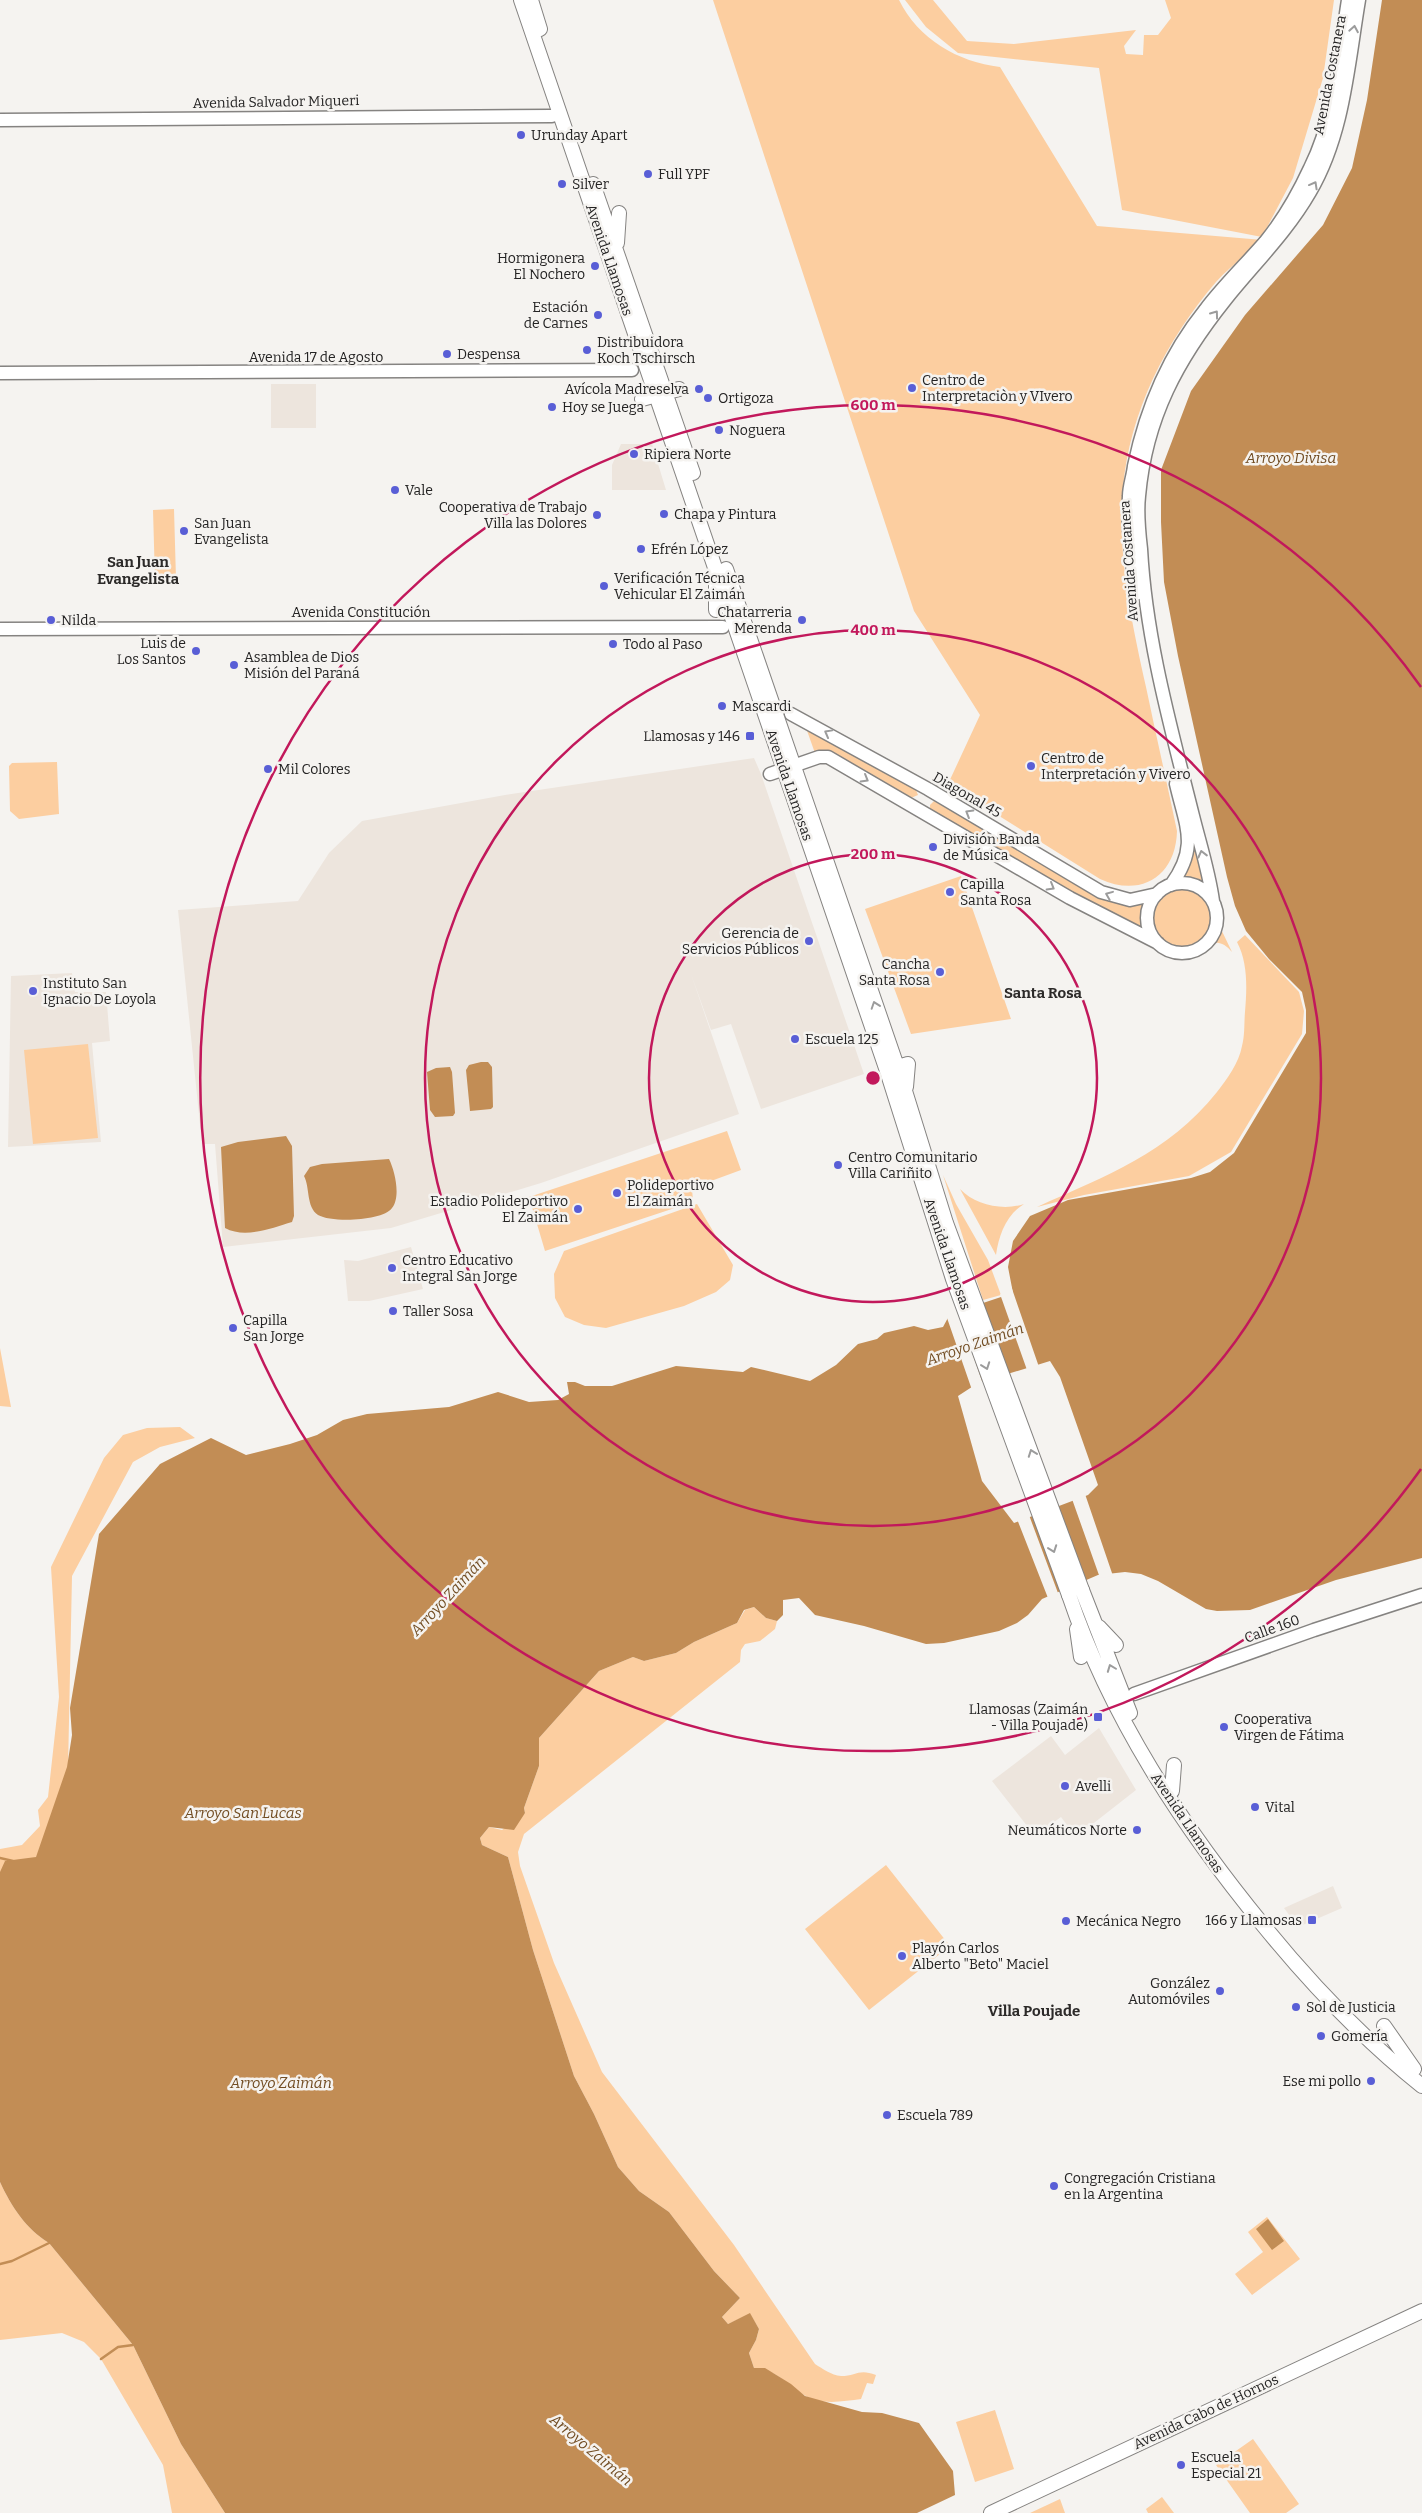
<svg xmlns="http://www.w3.org/2000/svg" width="1422" height="2513" viewBox="0 0 1422 2513" font-family="Bitter,serif">
<style>
.built{fill:#ede5dd}
.green{fill:#fccea0}
.water{fill:#c28d55;fill-rule:evenodd}
.pier{fill:#f5f3f0}
.lines{fill:none;stroke-linecap:round;stroke-linejoin:round}
.stream{stroke:#c28d55;stroke-width:2.5}
.secondary-casing{stroke:#858381;stroke-width:15}
.primary-casing{stroke:#858381;stroke-width:16}
.trunk-casing{stroke:#858381;stroke-width:16}
.secondary{stroke:#fff;stroke-width:12}
.primary{stroke:#fff;stroke-width:14}
.trunk{stroke:#fff;stroke-width:14}
.oneway{stroke:#9c9c9c}
.ring{fill:none;stroke:#c2185b;stroke-width:2.5}
.poi-dot{fill:#595ed6;stroke:#f5f3f0;stroke-width:2}
.labels{text-anchor:middle;dominant-baseline:central;stroke-width:5;stroke-linejoin:round;paint-order:stroke}
.street-label{font-size:14px;fill:#242323;stroke:#f5f3f0}
.poi-label{font-size:14px;fill:#242323;stroke:#f5f3f0;text-anchor:start}
.water-label{font-size:15px;font-style:italic;fill:#724d23;stroke:#f5f3f0}
.neighbourhood-label{font-size:15px;font-weight:bold;fill:#2c2a29;stroke:#f5f3f0}
.centre{fill:#c2185b;stroke:#f5f3f0;stroke-width:2.5}
.ring-label{font-size:15px;text-anchor:middle;font-weight:bold;fill:#c2185b;stroke:#f5f3f0;stroke-width:5;stroke-linejoin:round;paint-order:stroke}
</style>
<rect width="100%" height="100%" fill="#f5f3f0"/>
<path class="built" d="M271 384H316V428H271Z
M621 444H652L666 490H612V465Z
M754 758 761 774 864 1074 761 1109 731 1024 711 1030 691 974 739 1114 541 1183 391 1228 223 1247 215 1144H202L178 910 298 901 329 853 362 821 505 795Z
M72 973 75 992H106L110 1041 92 1043 101 1142 8 1147 11 976Z
M411 1247 423 1289 369 1301H348L344 1260 358 1261Z
M1099 1728 1136 1790 1076 1837 1061 1817 1035 1836 992 1781 1051 1736 1065 1755Z
M1333 1886 1342 1908 1298 1927 1284 1908Z"/>
<path class="green" d="M713 0H899C918 39 958 62 1000 67L1097 226 1263 240C1248 254 1229 267 1216 282 1166 340 1129 413 1123 489 1117 556 1132 623 1146 687 1156 735 1167 783 1177 831 1176 876 1141 898 1100 879L948 784 980 715 914 611Z
M905 0H933L967 41 1014 44 1136 30 1124 46 1126 54 1143 55 1144 35H1158L1171 18 1165 0H1334L1323 78 1293 178 1262 237 1122 210 1099 68 958 53 926 27Z
M174 509 176 579 155 580 153 510Z
M805 725 916 790 918 795 911 798 816 756Z
M57 762 59 814 19 819 10 811 9 766 12 763Z
M934 801 1105 899 1144 903 1143 918 1146 935 930 809V805Z
M1192 835 1207 886 1193 879H1181L1192 860Z
M961 876 1011 1019 911 1034 865 909Z
M1152 919a31 31 0 1 1 62 0a31 31 0 1 1-62 0Z
M1219 925 1232 952C1226 945 1220 941 1210 943Z
M1245 935 1299 992 1304 1011 1302 1034 1231 1152 1189 1176 1084 1195 1037 1207C1107 1175 1167 1154 1217 1092 1227 1079 1239 1063 1242 1046 1245 1035 1244 1023 1245 1012 1247 988 1248 963 1237 942Z
M88 1044 98 1138 33 1144 24 1050Z
M727 1131 741 1170 692 1188 693 1202 545 1251 529 1197Z
M943 1175 956 1204 988 1260 1001 1295 983 1300Z
M960 1189C975 1205 1003 1211 1024 1204 1006 1215 999 1235 996 1255Z
M697 1204 733 1265 730 1280 716 1292 684 1306 606 1328 584 1325 565 1317 555 1298 554 1274 564 1251Z
M0 1348 11 1407 0 1406Z
M180 1427 195 1438 160 1447 133 1462 72 1576 67 1817 14 1885 0 1890V1849L22 1845 40 1826 38 1810 48 1797 59 1697 51 1567 104 1458 123 1435 147 1428Z
M754 1607 766 1618 777 1621 775 1629 760 1641 745 1644 741 1650 740 1662 524 1834 518 1852 520 1866 554 1963 602 2072 734 2245 815 2364C823 2369 831 2375 841 2376 856 2376 859 2368 876 2375L873 2384 867 2383 861 2399C844 2401 821 2406 804 2395 787 2385 776 2369 754 2368L749 2353 756 2340 759 2329 750 2314 728 2324 722 2317 740 2298 714 2271 669 2212 639 2191 618 2167 594 2114 574 2076 533 1950 508 1857 482 1845 480 1838 489 1827 502 1830 525 1813 524 1808 539 1766V1738L599 1671 633 1657 644 1661 676 1653 694 1642 737 1623 745 1610Z
M886 1865 950 1946 869 2010 805 1929Z
M0 2182C11 2206 26 2229 49 2243L133 2345 181 2444 225 2513H172L163 2465 101 2359 84 2342 62 2333 0 2340Z
M1267 2217 1300 2259 1252 2295 1235 2274 1263 2252 1248 2232Z
M995 2410 1014 2469 975 2482 956 2422Z
M1253 2439 1299 2504 1286 2513H1250L1216 2465Z
M1162 2497 1174 2513H1148L1146 2509Z
M1060 2499 1065 2513H1030Z"/>
<path class="water" d="M1382 0H1422V1558L1336 1580 1250 1610 1217 1611 1206 1609 1158 1581 1141 1574 1125 1572 1098 1575 1042 1599 1028 1615 1017 1623 999 1631 944 1643 926 1644 864 1626 815 1615 799 1598 783 1600V1615L777 1621 766 1618 754 1607 744 1610 737 1623 694 1642 676 1653 644 1661 633 1657 599 1671 539 1738V1766L524 1808 525 1813 514 1830 489 1827 480 1838 482 1845 508 1857 533 1950 574 2076 594 2114 618 2167 639 2191 669 2212 714 2271 740 2298 722 2317 728 2324 750 2313 759 2329 756 2340 749 2353 754 2368H765L791 2384 805 2396 862 2412 882 2413 919 2423 953 2471 955 2495 917 2513H225L181 2444 133 2345 49 2243C26 2229 11 2206 0 2182V1872L5 1861 36 1857 67 1767 72 1735 70 1708 99 1534 160 1464 211 1438 246 1455 290 1444 317 1435 343 1420 367 1414 449 1407 498 1392 529 1402 558 1400 569 1394 567 1382H575L585 1386H612L676 1366 743 1372 751 1367 810 1381 836 1365 858 1344 877 1339 884 1333 914 1326 928 1330 943 1327 950 1314 1013 1293 1008 1267 1013 1241 1030 1216 1068 1200 1191 1178 1210 1172 1234 1153 1306 1033V1010L1302 992 1269 959 1246 931 1235 906 1227 877 1178 656 1164 582 1161 522V470L1191 391 1245 315 1323 225 1352 168 1367 100ZM1050 1361 1060 1377 1098 1485 1088 1495 1014 1523 982 1481 958 1396 978 1383Z
M481 1062H488L492 1067 493 1107 491 1109 470 1111 466 1070 469 1065Z
M450 1067 452 1072 455 1113 453 1116 435 1117 430 1110 427 1072 436 1068Z
M286 1136 292 1146 294 1216 292 1222C272 1228 245 1239 225 1228L221 1147 238 1142Z
M389 1159C395 1171 401 1197 392 1208 383 1221 332 1223 318 1215 306 1207 310 1187 304 1176L310 1167 322 1164Z
M1268 2219 1284 2241 1272 2250 1256 2229Z"/>
<path class="pier" d="M1010 1283 1039 1367 1027 1370 1000 1294 1010 1291Z
M957 1309 983 1384 972 1390 946 1315 949 1312Z
M1085 1494 1113 1576 1100 1578 1072 1499Z
M1029 1515 1058 1593 1048 1598 1017 1519Z"/>
<g class="lines">
<path class="stream" d="M0 1858 13 1861
M0 2264 12 2261 49 2243
M101 2359 118 2347 133 2345"/>
<g class="secondary-casing">
<path id="secondary" d="M0 120 552 116
M0 373 632 370
M1136 594C1132 562 1127 528 1129 496 1129 486 1133 476 1134 466 1146 409 1168 356 1205 310 1223 286 1245 265 1265 242 1283 220 1298 194 1310 168 1336 116 1339 57 1348 0
M0 629 723 627
M791 714 928 789 1101 892 1130 900 1157 894
M770 774 819 757H828L1070 898 1158 943
M1147 918a35 35 0 1 1 70 0a35 35 0 1 1-70 0Z
M1171 885C1199 847 1186 827 1176 784
M1213 901C1209 872 1200 844 1193 816 1171 728 1146 640 1141 549 1139 532 1137 513 1139 496 1146 417 1178 359 1226 299 1255 263 1287 232 1310 192 1344 134 1348 65 1359 0
M1134 1694 1314 1630 1422 1595"/>
</g>
<g class="primary-casing">
<path id="primary" d="M521 0 887 1071 953 1279 1069 1595
M531 0 540 29
M593 184 693 473
M617 243 619 213
M642 399 679 389
M726 569 901 1078 946 1223 1082 1590
M716 580V610
M888 1070 908 1064 906 1087
M991 2513 1422 2311"/>
</g>
<g class="trunk-casing">
<path id="trunk" d="M1082 1590 1130 1713
M1069 1595C1110 1717 1182 1826 1263 1925 1311 1984 1363 2039 1422 2086
M1099 1627 1116 1645
M1077 1629 1081 1657
M1172 1791 1174 1765
M1384 2026 1414 2069"/>
</g>
<use href="#secondary" class="secondary"/>
<use href="#primary" class="primary"/>
<use href="#trunk" class="trunk"/>
</g>
<defs><path id="oneway-chevron" d="M-2-3.5L2.5 0L-2 3.5" fill="none" stroke-width="1.6" stroke-linecap="round" stroke-linejoin="round" transform="scale(1.25)"/></defs>
<g class="oneway">
<use href="#oneway-chevron" transform="translate(1354 29) rotate(-80)"/>
<use href="#oneway-chevron" transform="translate(1314 185) rotate(-61)"/>
<use href="#oneway-chevron" transform="translate(1215 314) rotate(-54)"/>
<use href="#oneway-chevron" transform="translate(828 733) rotate(-151)"/>
<use href="#oneway-chevron" transform="translate(865 779) rotate(30)"/>
<use href="#oneway-chevron" transform="translate(969 813) rotate(-149)"/>
<use href="#oneway-chevron" transform="translate(1202 854) rotate(-104)"/>
<use href="#oneway-chevron" transform="translate(1051 887) rotate(30)"/>
<use href="#oneway-chevron" transform="translate(1109 895) rotate(-158)"/>
<use href="#oneway-chevron" transform="translate(875 1005) rotate(-109)"/>
<use href="#oneway-chevron" transform="translate(986 1366) rotate(70)"/>
<use href="#oneway-chevron" transform="translate(1032 1453) rotate(-110)"/>
<use href="#oneway-chevron" transform="translate(1053 1549) rotate(70)"/>
<use href="#oneway-chevron" transform="translate(1111 1668) rotate(-111)"/>
</g>
<g class="ring">
<circle cx="873" cy="1078" r="224"/>
<circle cx="873" cy="1078" r="448"/>
<path d="M1421 1469A673 673 0 1 1 1421 687"/>
</g>
<g class="poi-dot">
<circle cx="521" cy="135" r="5"/>
<circle cx="648" cy="174" r="5"/>
<circle cx="562" cy="184" r="5"/>
<circle cx="595" cy="266" r="5"/>
<circle cx="598" cy="315" r="5"/>
<circle cx="587" cy="350" r="5"/>
<circle cx="447" cy="354" r="5"/>
<circle cx="912" cy="388" r="5"/>
<circle cx="699" cy="389" r="5"/>
<circle cx="708" cy="398" r="5"/>
<circle cx="552" cy="407" r="5"/>
<circle cx="719" cy="430" r="5"/>
<circle cx="634" cy="454" r="5"/>
<circle cx="395" cy="490" r="5"/>
<circle cx="664" cy="514" r="5"/>
<circle cx="597" cy="515" r="5"/>
<circle cx="184" cy="531" r="5"/>
<circle cx="641" cy="549" r="5"/>
<circle cx="604" cy="586" r="5"/>
<circle cx="51" cy="620" r="5"/>
<circle cx="802" cy="620" r="5"/>
<circle cx="613" cy="644" r="5"/>
<circle cx="196" cy="651" r="5"/>
<circle cx="234" cy="665" r="5"/>
<circle cx="722" cy="706" r="5"/>
<rect x="745" y="731" width="10" height="10" rx="2.5"/>
<circle cx="1031" cy="766" r="5"/>
<circle cx="268" cy="769" r="5"/>
<circle cx="933" cy="847" r="5"/>
<circle cx="950" cy="892" r="5"/>
<circle cx="809" cy="941" r="5"/>
<circle cx="940" cy="972" r="5"/>
<circle cx="33" cy="991" r="5"/>
<circle cx="795" cy="1039" r="5"/>
<circle cx="838" cy="1165" r="5"/>
<circle cx="617" cy="1193" r="5"/>
<circle cx="578" cy="1209" r="5"/>
<circle cx="392" cy="1268" r="5"/>
<circle cx="393" cy="1311" r="5"/>
<circle cx="233" cy="1328" r="5"/>
<rect x="1093" y="1712" width="10" height="10" rx="2.5"/>
<circle cx="1224" cy="1727" r="5"/>
<circle cx="1065" cy="1786" r="5"/>
<circle cx="1255" cy="1807" r="5"/>
<circle cx="1137" cy="1830" r="5"/>
<rect x="1307" y="1915" width="10" height="10" rx="2.5"/>
<circle cx="1066" cy="1921" r="5"/>
<circle cx="902" cy="1956" r="5"/>
<circle cx="1220" cy="1991" r="5"/>
<circle cx="1296" cy="2007" r="5"/>
<circle cx="1321" cy="2036" r="5"/>
<circle cx="1371" cy="2081" r="5"/>
<circle cx="887" cy="2115" r="5"/>
<circle cx="1054" cy="2186" r="5"/>
<circle cx="1181" cy="2465" r="5"/>
</g>
<g class="labels">
<g class="street-label">
<text transform="translate(1330 75) rotate(-79)">Avenida Costanera</text>
<text transform="translate(276 102) rotate(-1)">Avenida Salvador Miqueri</text>
<text transform="translate(609 260) rotate(71)">Avenida Llamosas</text>
<text x="316" y="357">Avenida 17 de Agosto</text>
<text transform="translate(1129 561) rotate(-94)">Avenida Costanera</text>
<text x="361" y="612">Avenida Constitución</text>
<text transform="translate(789 785) rotate(71)">Avenida Llamosas</text>
<text transform="translate(967 795) rotate(30)">Diagonal 45</text>
<text transform="translate(947 1254) rotate(71)">Avenida Llamosas</text>
<text transform="translate(1272 1629) rotate(-20)">Calle 160</text>
<text transform="translate(1187 1823) rotate(56)">Avenida Llamosas</text>
<text transform="translate(1206 2412) rotate(-25)">Avenida Cabo de Hornos</text>
</g>
<g class="poi-label">
<text x="531" y="135">Urunday Apart</text>
<text x="658" y="174">Full YPF</text>
<text x="572" y="184">Silver</text>
<text x="585" y="258" text-anchor="end">Hormigonera<tspan x="585" dy="16">El Nochero</tspan></text>
<text x="588" y="307" text-anchor="end">Estación<tspan x="588" dy="16">de Carnes</tspan></text>
<text x="597" y="342">Distribuidora<tspan x="597" dy="16">Koch Tschirsch</tspan></text>
<text x="457" y="354">Despensa</text>
<text x="922" y="380">Centro de<tspan x="922" dy="16">Interpretaciòn y VIvero</tspan></text>
<text x="689" y="389" text-anchor="end">Avícola Madreselva</text>
<text x="718" y="398">Ortigoza</text>
<text x="562" y="407">Hoy se Juega</text>
<text x="729" y="430">Noguera</text>
<text x="644" y="454">Ripiera Norte</text>
<text x="405" y="490">Vale</text>
<text x="587" y="507" text-anchor="end">Cooperativa de Trabajo<tspan x="587" dy="16">Villa las Dolores</tspan></text>
<text x="674" y="514">Chapa y Pintura</text>
<text x="194" y="523">San Juan<tspan x="194" dy="16">Evangelista</tspan></text>
<text x="651" y="549">Efrén López</text>
<text x="614" y="578">Verificación Técnica<tspan x="614" dy="16">Vehicular El Zaimán</tspan></text>
<text x="792" y="612" text-anchor="end">Chatarreria<tspan x="792" dy="16">Merenda</tspan></text>
<text x="61" y="620">Nilda</text>
<text x="186" y="643" text-anchor="end">Luis de<tspan x="186" dy="16">Los Santos</tspan></text>
<text x="623" y="644">Todo al Paso</text>
<text x="244" y="657">Asamblea de Dios<tspan x="244" dy="16">Misión del Paraná</tspan></text>
<text x="732" y="706">Mascardi</text>
<text x="740" y="736" text-anchor="end">Llamosas y 146</text>
<text x="1041" y="758">Centro de<tspan x="1041" dy="16">Interpretación y Vivero</tspan></text>
<text x="278" y="769">Mil Colores</text>
<text x="943" y="839">División Banda<tspan x="943" dy="16">de Música</tspan></text>
<text x="960" y="884">Capilla<tspan x="960" dy="16">Santa Rosa</tspan></text>
<text x="799" y="933" text-anchor="end">Gerencia de<tspan x="799" dy="16">Servicios Públicos</tspan></text>
<text x="930" y="964" text-anchor="end">Cancha<tspan x="930" dy="16">Santa Rosa</tspan></text>
<text x="43" y="983">Instituto San<tspan x="43" dy="16">Ignacio De Loyola</tspan></text>
<text x="805" y="1039">Escuela 125</text>
<text x="848" y="1157">Centro Comunitario<tspan x="848" dy="16">Villa Cariñito</tspan></text>
<text x="627" y="1185">Polideportivo<tspan x="627" dy="16">El Zaimán</tspan></text>
<text x="568" y="1201" text-anchor="end">Estadio Polideportivo<tspan x="568" dy="16">El Zaimán</tspan></text>
<text x="402" y="1260">Centro Educativo<tspan x="402" dy="16">Integral San Jorge</tspan></text>
<text x="403" y="1311">Taller Sosa</text>
<text x="243" y="1320">Capilla<tspan x="243" dy="16">San Jorge</tspan></text>
<text x="1088" y="1709" text-anchor="end">Llamosas (Zaimán<tspan x="1088" dy="16">- Villa Poujade)</tspan></text>
<text x="1234" y="1719">Cooperativa<tspan x="1234" dy="16">Virgen de Fátima</tspan></text>
<text x="1075" y="1786">Avelli</text>
<text x="1265" y="1807">Vital</text>
<text x="1127" y="1830" text-anchor="end">Neumáticos Norte</text>
<text x="1302" y="1920" text-anchor="end">166 y Llamosas</text>
<text x="1076" y="1921">Mecánica Negro</text>
<text x="912" y="1948">Playón Carlos<tspan x="912" dy="16">Alberto "Beto" Maciel</tspan></text>
<text x="1210" y="1983" text-anchor="end">González<tspan x="1210" dy="16">Automóviles</tspan></text>
<text x="1306" y="2007">Sol de Justicia</text>
<text x="1331" y="2036">Gomería</text>
<text x="1361" y="2081" text-anchor="end">Ese mi pollo</text>
<text x="897" y="2115">Escuela 789</text>
<text x="1064" y="2178">Congregación Cristiana<tspan x="1064" dy="16">en la Argentina</tspan></text>
<text x="1191" y="2457">Escuela<tspan x="1191" dy="16">Especial 21</tspan></text>
</g>
<g class="water-label">
<text x="1291" y="458">Arroyo Divisa</text>
<text transform="translate(975 1344) rotate(-19)">Arroyo Zaimán</text>
<text transform="translate(448 1596) rotate(-47)">Arroyo Zaimán</text>
<text x="243" y="1813">Arroyo San Lucas</text>
<text x="281" y="2083">Arroyo Zaimán</text>
<text transform="translate(591 2450) rotate(40)">Arroyo Zaimán</text>
</g>
<g class="neighbourhood-label">
<text x="138" y="562">San Juan<tspan x="138" dy="17">Evangelista</tspan></text>
<text x="1043" y="993">Santa Rosa</text>
<text x="1034" y="2011">Villa Poujade</text>
</g>
</g>
<circle cx="873" cy="1078" r="8" class="centre"/>
<g class="ring-label">
<text x="873" y="410">600 m</text>
<text x="873" y="635">400 m</text>
<text x="873" y="859">200 m</text>
</g>
</svg>
